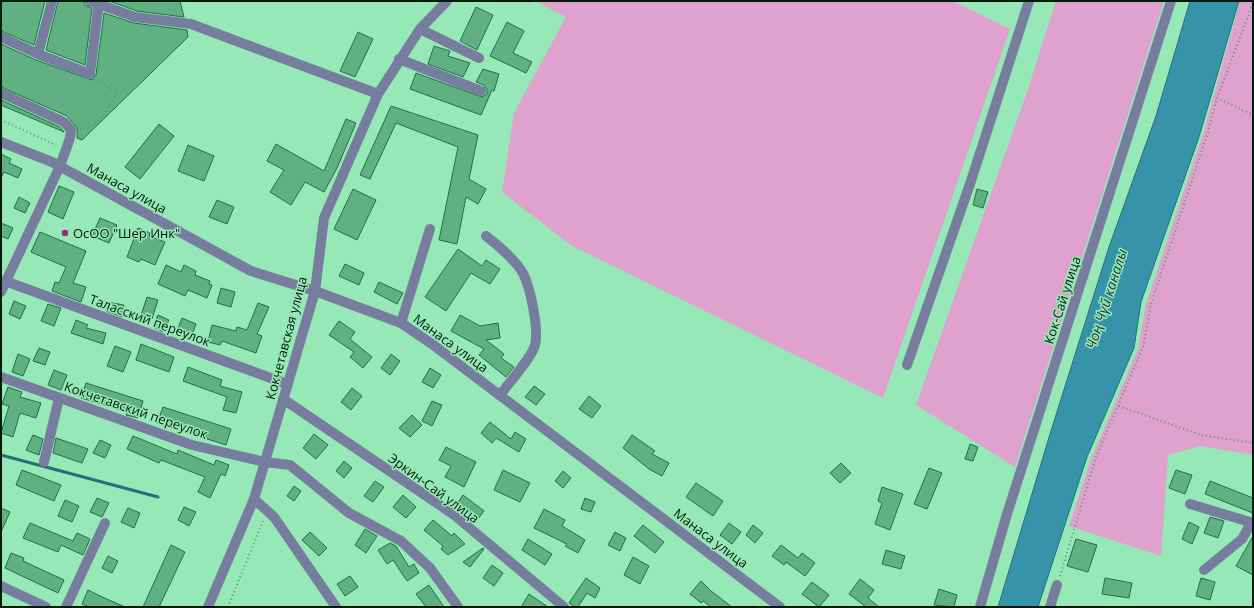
<svg xmlns="http://www.w3.org/2000/svg" width="1254" height="608" viewBox="0 0 1254 608" font-family="'Open Sans',sans-serif">
<style>
.green{fill:#dfa1ce}
.water{fill:#3793a9;stroke:#266f79}
.lines{fill:none;stroke-linecap:round;stroke-linejoin:round}
.stream{stroke:#266f79;stroke-width:3}
.building{fill:#60b082;stroke:#1b7247}
.path{stroke:#599470;stroke-width:2;stroke-dasharray:1 3;stroke-linecap:butt}
.minor{stroke:#777d9e;stroke-width:10}
.poi-dot{fill:#9a2784;stroke:#97e8b7;stroke-width:1.5}
.labels{text-anchor:middle;dominant-baseline:central;stroke-width:3;stroke-linejoin:round;paint-order:stroke}
.street-label{font-size:13px;fill:#001b0a;stroke:#97e8b7}
.poi-label{font-size:13px;fill:#001b0a;stroke:#97e8b7;text-anchor:start}
.water-label{font-size:14px;font-style:italic;fill:#1a2f35;stroke:#97e8b7}
</style>
<rect width="100%" height="100%" fill="#97e8b7"/>
<path class="green" d="M535 1H953L1010 29 883 398 572 246 502 192 514 113 566 17Z
M1056 1H1164L1015 467 916 405 1027 92Z
M1240 1H1253V455L1200 446 1168 455 1161 556 1069 526 1091 459 1138 349 1146 304 1204 131Z"/>
<path class="water" d="M1190 1H1239L1199 137 1141 302 1134 348 1087 457 1038 607H998L1050 434 1109 247 1156 116Z"/>
<g class="lines">
<path class="stream" d="M1 455 158 497"/>
</g>
<path class="building" d="M1 1H45L34 45 1 31Z
M58 1H84L85 5 92 8 85 65 46 50Z
M109 1H180L184 17 137 11Z
M476 7 493 15 477 50 460 41Z
M104 13 134 23 187 30 188 37 82 140 77 138V128L67 116 1 87V44L36 60 92 80 96 75Z
M507 22 524 31 513 53 532 62 526 73 490 56Z
M358 32 373 39 355 77 340 71Z
M434 46 450 51 448 56 470 63 463 77 428 64Z
M483 69 499 74 494 91 492 90 481 115 410 89 416 73 482 97 487 94V90L484 85 476 82Z
M1 100 60 127 64 132 1 105Z
M391 106 478 135 469 179 486 189 478 204 466 197 457 244 439 240 458 147 396 123 370 179 360 175Z
M346 119 356 123 337 168 324 192 305 182 291 205 270 192 284 170 267 161 276 144 324 171Z
M159 124 174 136 140 179 125 167Z
M188 145 214 156 204 181 178 171Z
M1 154 11 159 9 163 22 169 18 178 4 172 1 178Z
M59 186 74 192 63 219 48 212Z
M353 189 376 200 357 240 334 229Z
M977 189 988 192 983 208 973 205Z
M19 197 30 203 25 213 14 208Z
M217 200 234 207 227 224 209 217Z
M100 218 117 225 109 243 92 236Z
M1 223 13 228 8 239 1 236Z
M138 228 150 233 149 236 165 242 155 265 141 259 139 262 127 257Z
M40 232 86 251 73 283 86 287 81 302 52 291 55 282 59 283 66 267 31 252Z
M458 249 482 266 486 260 500 269 490 284 471 273 446 311 425 297Z
M345 264 364 273 359 285 339 276Z
M166 265 181 272 184 265 196 271 195 275 210 281 209 284 212 285 207 298 188 290 185 296 158 284Z
M379 282 403 293 397 304 374 292Z
M221 288 235 292 231 307 217 303Z
M147 297 158 300 152 319 141 315Z
M14 301 26 306 20 319 9 314Z
M107 302 124 305 122 317 106 311Z
M258 303 269 307 257 334 262 336 256 353 222 341 220 345 208 342 212 325 236 331 237 327 247 330Z
M48 304 61 308 54 326 41 321Z
M158 315 169 320 163 332 153 327Z
M460 315 480 326 498 323 500 338 486 340 504 354 501 358 514 367 506 377 479 355 484 349 451 331Z
M182 318 196 324 191 337 177 331Z
M76 320 88 325 86 328 106 333 103 344 71 333Z
M339 321 355 332 350 339 372 357 363 368 350 357 354 352 329 335Z
M141 344 174 357 169 372 136 360Z
M115 346 131 352 123 372 107 366Z
M39 348 50 352 45 365 33 361Z
M18 354 30 359 23 376 12 372Z
M391 354 400 361 390 375 381 368Z
M188 367 222 380 220 386 242 392 236 413 223 410 227 397 183 381Z
M430 368 441 375 433 388 422 382Z
M54 370 67 375 61 390 48 385Z
M86 383 143 401 138 418 126 415 127 412 81 398Z
M534 386 545 394 536 405 525 397Z
M8 387 22 392 20 397 41 403 36 418 20 413 13 437 1 433 9 406 2 404Z
M352 388 362 396 351 410 341 402Z
M589 396 601 406 592 418 579 409Z
M432 401 442 405 432 426 422 421Z
M163 407 231 429 226 445 157 423Z
M412 415 422 425 410 437 399 428Z
M490 422 511 439 515 432 526 439 519 452 496 438 492 443 481 433Z
M314 434 328 445 316 459 303 448Z
M33 435 43 439 39 455 26 450Z
M632 435 655 451 652 454 669 463 662 476 649 469 623 448Z
M133 436 177 454 178 450 214 465 216 460 229 465 225 476 221 474 210 498 198 492 205 477 161 460 159 463 127 449Z
M56 438 88 449 82 463 53 453Z
M100 440 111 445 105 458 93 453Z
M970 444 978 447 973 461 965 459Z
M446 447 476 462 464 487 445 477 451 466 439 460Z
M344 461 352 468 344 478 336 471Z
M841 463 851 473 840 483 830 473Z
M929 468 942 473 927 509 914 504Z
M22 470 61 485 54 501 16 485Z
M503 470 530 483 520 502 494 490Z
M1176 470 1192 475 1185 494 1169 488Z
M563 471 571 478 563 488 555 481Z
M375 481 384 487 373 502 364 496Z
M1210 481 1253 498V513L1205 494Z
M696 483 723 501 713 516 686 497Z
M294 486 301 491 294 501 287 496Z
M882 487 903 494 890 530 875 524 882 503 878 501Z
M403 495 416 507 406 518 393 507Z
M463 495 484 511 477 520 456 505Z
M97 498 109 503 102 517 90 512Z
M585 498 595 502 591 512 581 509Z
M65 500 79 506 72 522 58 516Z
M184 507 196 512 189 526 178 520Z
M1 508 10 512 1 532Z
M128 508 140 513 134 528 121 522Z
M544 509 565 520 562 526 585 540 578 553 565 546 567 544 534 528Z
M1210 517 1224 521 1218 538 1204 533Z
M433 520 452 536 454 533 465 544 448 555 441 549 443 546 424 530Z
M1189 522 1199 527 1192 544 1182 539Z
M30 523 73 541 77 533 90 539 83 555 61 545 58 552 23 538Z
M729 523 741 532 732 544 720 535Z
M643 525 664 542 655 553 634 536Z
M753 525 763 533 755 543 746 535Z
M365 529 377 536 366 553 355 545Z
M310 532 327 548 319 556 302 540Z
M615 532 626 538 620 551 608 545Z
M1253 536V575L1236 566Z
M528 539 552 554 545 565 522 550Z
M1076 539 1097 545 1088 572 1067 566Z
M390 543 396 546 409 567 414 564 419 573 407 581 393 560 387 564 378 550Z
M171 545 185 552 159 607H143Z
M781 545 798 558 802 553 815 563 805 576 786 562 784 565 772 556Z
M483 548 484 549 470 567 463 562Z
M886 550 905 556 901 569 882 564Z
M11 553 24 558 23 561 64 580 58 593 5 568Z
M108 556 118 561 112 573 102 568Z
M633 557 649 566 640 584 624 575Z
M492 565 503 573 494 586 483 578Z
M350 576 358 587 345 596 337 584Z
M586 578 600 588 595 598 587 593 578 607H575L569 603Z
M1105 578 1132 583 1129 598 1102 594Z
M1201 578 1215 582 1210 600 1196 596Z
M860 579 874 590 868 598 879 607H866L849 594Z
M701 581 711 591 732 607H711L703 601 701 603 690 594Z
M812 582 829 595 819 607 802 594Z
M429 585 440 601 444 607H426L416 594Z
M939 589 957 595 954 607 934 605Z
M88 590 100 596 125 607H89L82 604Z
M529 594 548 607H521Z"/>
<g class="lines">
<path class="path" d="M1217 98 1253 3
M1 120 56 145
M80 129C99 128 108 107 117 93L97 79
M1119 406 1201 435 1253 443
M1060 576 1096 457 1143 347 1151 304 1207 135 1217 98 1253 115
M228 607 263 521"/>
<path class="minor" d="M90 1 135 17 191 24 378 94
M420 29 479 58
M1 37 38 54 90 74 99 1
M38 54 52 1
M399 59 481 91
M1 93 64 122 71 130 70 138 60 166 1 292
M1 142 52 162 251 271 315 291 401 323 432 344 780 607
M486 236C499 246 512 257 521 270 530 283 539 329 535 345 532 357 509 383 500 395
M5 281 287 384
M401 323 430 229
M907 365 971 181 1029 1
M1 377 192 445 265 462 290 465 349 513 401 541 430 568 458 607
M283 399 453 514 564 607
M44 462 59 398
M254 499 274 517 336 607
M1190 504 1253 523
M1204 570 1242 539 1251 523
M1 586 46 607
M66 607 105 523
M208 607 254 499 315 291 324 218 378 94 420 29 447 1
M980 607 1007 514 1171 1
M1050 607 1057 585"/>
</g>
<circle class="poi-dot" cx="65" cy="233" r="4"/>
<g class="labels">
<g class="street-label">
<text transform="translate(127 188) rotate(29)">Манаса улица</text>
<text transform="translate(1062 300) rotate(-72)">Кок-Сай улица</text>
<text transform="translate(150 320) rotate(20)">Таласский переулок</text>
<text transform="translate(286 338) rotate(-75)">Кокчетавская улица</text>
<text transform="translate(451 343) rotate(36)">Манаса улица</text>
<text transform="translate(136 410) rotate(19)">Кокчетавский переулок</text>
<text transform="translate(434 488) rotate(36)">Эркин-Сай улица</text>
<text transform="translate(711 538) rotate(37)">Манаса улица</text>
</g>
<g class="poi-label">
<text x="73" y="233">ОсОО "Шер Инк"</text>
</g>
<g class="water-label">
<text transform="translate(1106 299) rotate(-72)">Чоң Чүй каналы</text>
</g>
</g>
<rect width="1254" height="608" fill="none" stroke="#001b0a" stroke-width="4"/>
</svg>
